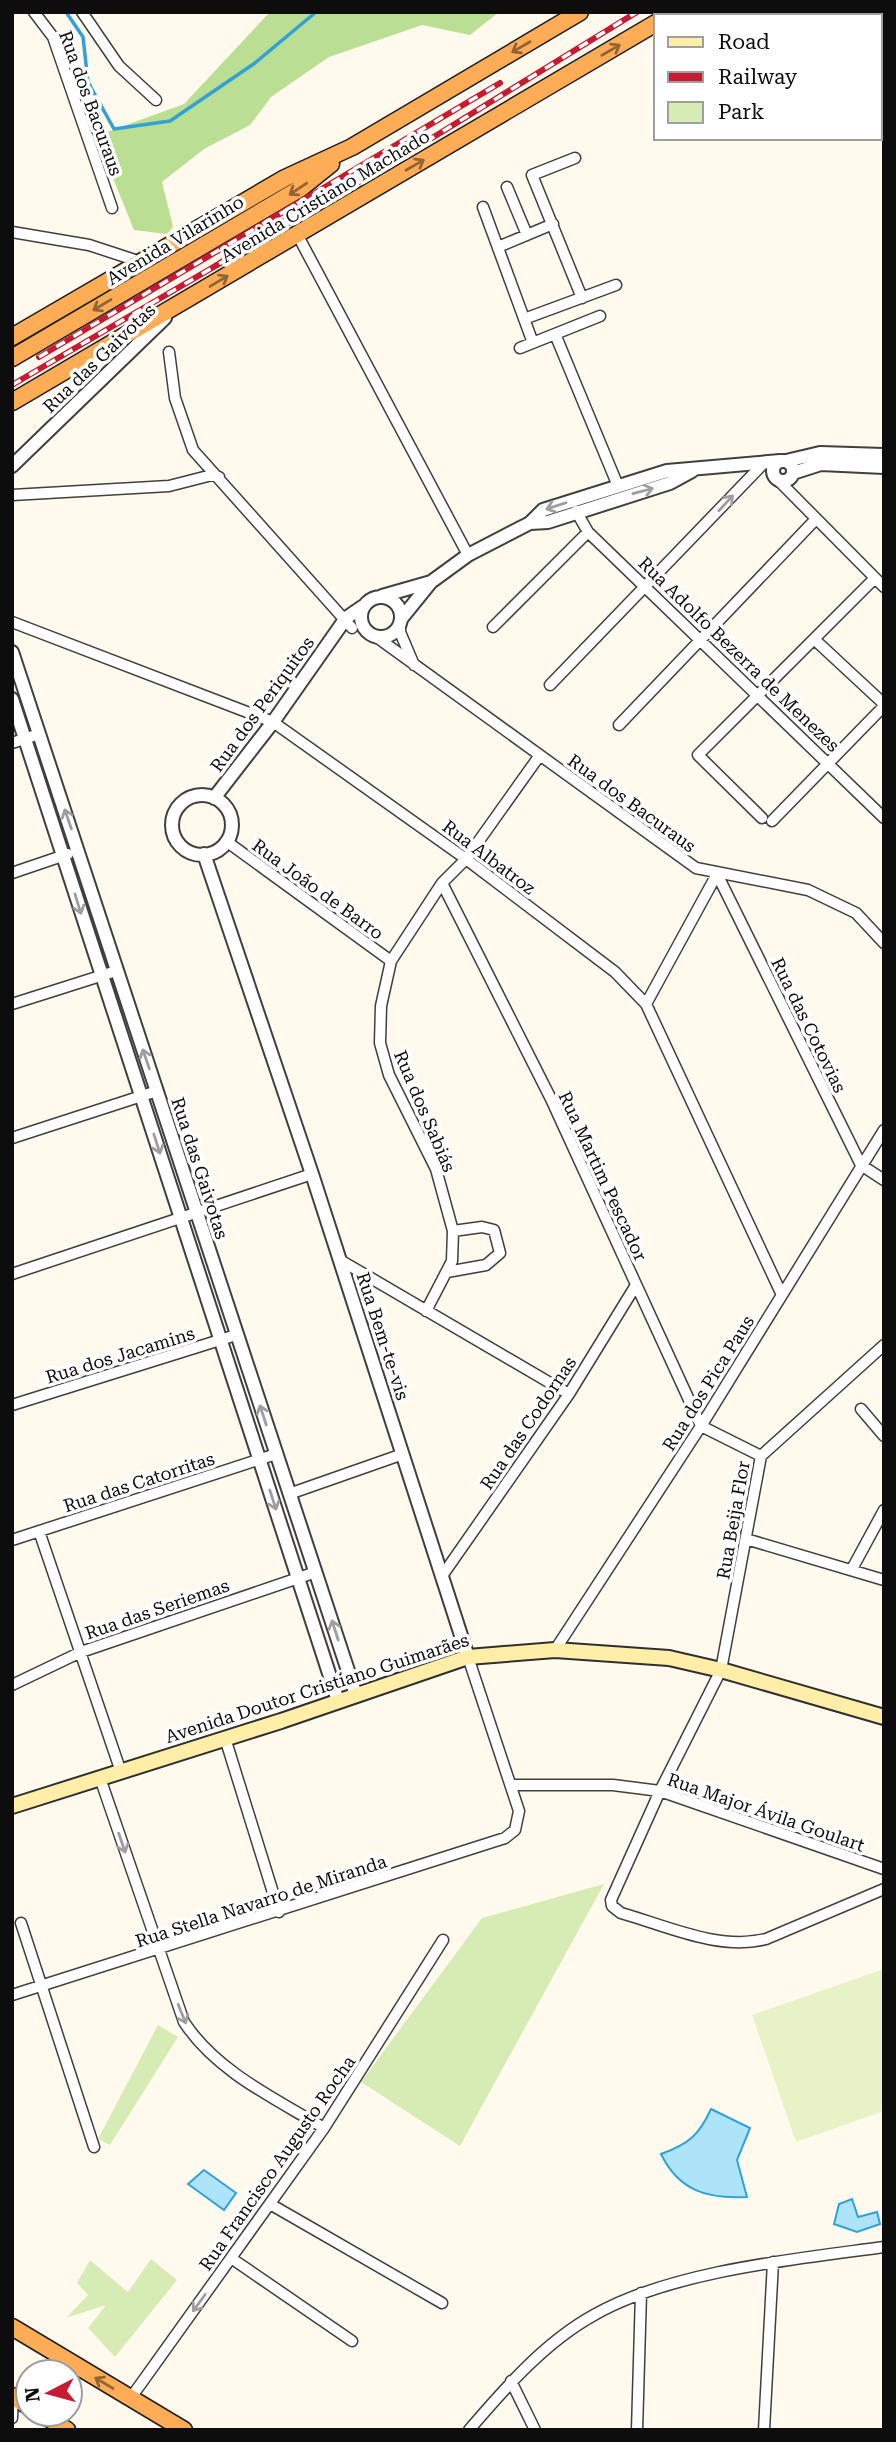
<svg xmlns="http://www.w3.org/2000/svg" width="896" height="2442" viewBox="0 0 896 2442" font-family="'Roboto Serif',serif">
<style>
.green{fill:#d6ecb4}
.forest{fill:#bade92}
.pitch{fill:#e7f3c7}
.water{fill:#aee4fa;stroke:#31a1d6;stroke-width:2}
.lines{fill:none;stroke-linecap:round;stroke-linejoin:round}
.stream{stroke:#31a1d6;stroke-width:3.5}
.minor-casing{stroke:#404040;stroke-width:13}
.tertiary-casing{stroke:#404040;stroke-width:16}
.secondary-casing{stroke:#2f2f2f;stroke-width:18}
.trunk-casing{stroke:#1e1e1e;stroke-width:19}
.minor{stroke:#fff;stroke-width:10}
.tertiary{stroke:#fff;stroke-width:12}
.secondary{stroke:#ffeea8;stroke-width:14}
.trunk{stroke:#feac55;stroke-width:16}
.tram{stroke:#c61c32;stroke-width:2}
.rail-casing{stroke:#c61c32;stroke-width:6}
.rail{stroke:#fff;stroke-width:3.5;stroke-dasharray:10;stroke-linecap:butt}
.oneway{stroke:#926435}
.oneway2{stroke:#9e9e9e}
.labels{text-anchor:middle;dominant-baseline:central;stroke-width:7;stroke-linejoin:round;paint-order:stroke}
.street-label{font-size:18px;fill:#0d0d0d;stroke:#fff}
</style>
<rect width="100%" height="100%" fill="#fffaed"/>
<path class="green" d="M604 1884 460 2146 361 2082 482 1918Z
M158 2025 178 2037 110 2145 98 2139Z
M151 2259 177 2280 115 2357 88 2328 106 2305 66 2318 88 2295 77 2283 90 2260 128 2292Z"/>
<path class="forest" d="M270 12H499L470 35 422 25 329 57 271 97 250 125 204 149 162 182 173 227 167 234 134 230 96 136 184 104Z"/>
<path class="pitch" d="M884 1969V2111L796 2142 752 2015Z"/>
<path class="water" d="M711 2109 750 2128 737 2160 747 2197C707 2199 679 2191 661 2154 689 2144 699 2135 711 2109Z
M204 2170 236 2193 224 2210 188 2184Z
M852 2199 858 2217 877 2212 880 2224 857 2232 834 2224 839 2204Z"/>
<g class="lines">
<path class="stream" d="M66 12 83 37 88 82 114 129 170 121 255 63 316 12"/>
<g class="minor-casing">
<path id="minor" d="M34 12 53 37 112 208
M82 12 119 66 156 100
M880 40 884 37
M575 158 532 175 582 298
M507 187 527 235
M483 207 533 343
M12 232 89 245 141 262
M297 234 468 555
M498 247 553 224
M524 319 616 285
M555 334 618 486
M520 348 600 316
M169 352 175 398 193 450 352 628
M779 481 884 587
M12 495 169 486 212 475 219 477
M576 511 588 532 884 818
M12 622 273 722 466 859 615 972 646 1004 781 1293
M400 623V632L414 665
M493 627 588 532
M375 636 696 868 808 890 856 913 884 943
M814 639 884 704
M550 685 762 465
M619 725 816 519
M12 743 39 734
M762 818 698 755 875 578
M772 821 884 706
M226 841 391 961
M12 873 68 854
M717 874 861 1165 884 1180
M442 883 551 1099 701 1426 761 1456
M12 1004 116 971
M646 1004 717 874
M12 1138 157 1091
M340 1260 569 1394
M447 1272 486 1265 500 1253 494 1230 482 1227 453 1231
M12 1274 312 1174
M426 1311 452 1261 453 1231 436 1169 389 1075 380 1043 381 1006 391 961 442 883 466 859 540 755
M884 1345 761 1456 721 1670 660 1791 611 1900 612 1906 621 1913C667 1926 719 1951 766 1939L884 1889
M12 1405 236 1335
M861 1409 884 1436
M289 1494 403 1454
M39 1531 121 1772
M746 1539 884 1580
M12 1540 276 1454
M852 1569 884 1510
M442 1576 569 1394 636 1285
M555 1650 701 1426 884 1130
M12 1685 81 1652 316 1572
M225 1738 279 1912
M100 1778 184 2022C216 2071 274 2098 324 2128
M512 1785H613L660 1791 884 1869
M21 1923 94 2147
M12 1995 505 1838 515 1830 519 1811 468 1657
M270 2204 442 2303
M231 2258 352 2341
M511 2381 535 2430
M130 2399 324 2128 443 1940
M12 2418 13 2396
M469 2430C505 2388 545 2342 594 2315 671 2271 796 2259 884 2247
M637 2430 641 2293
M764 2430 773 2262"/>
</g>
<g class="tertiary-casing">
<path id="tertiary" d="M773 471a10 10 0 1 1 20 0a10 10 0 1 1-20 0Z
M786 461 820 453 884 455
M12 466 165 318
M793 473 821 464 884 467
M530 523 548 522 670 483 692 471
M382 596 431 582 468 555 530 523 543 510 667 471 780 461
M361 617a20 20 0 1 1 40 0a20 20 0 1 1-40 0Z
M401 619 431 582
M12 652 356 1695
M12 699 338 1701
M172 825a30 30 0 1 1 60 0a30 30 0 1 1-60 0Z
M214 798 273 722 346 618 365 605
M204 854 312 1174 468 1657"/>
</g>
<g class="secondary-casing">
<path id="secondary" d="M12 1806 281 1721 468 1657 555 1650 669 1658 721 1670 884 1717"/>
</g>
<g class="trunk-casing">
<path id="trunk" d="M669 16 675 12
M12 337 285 178 352 147 580 12
M12 358 301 188 331 164
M12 402 656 23
M12 2327 184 2430
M12 2396 28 2406
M42 2414 67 2430"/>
</g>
<use href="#minor" class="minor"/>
<use href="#tertiary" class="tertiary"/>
<use href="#secondary" class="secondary"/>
<use href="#trunk" class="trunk"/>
<path class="tram" d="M206 270 347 176"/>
<g class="rail-casing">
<path id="rail" d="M39 357 500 83
M12 385 393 162 637 12"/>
</g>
<use href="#rail" class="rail"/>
</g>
<defs><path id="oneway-shaft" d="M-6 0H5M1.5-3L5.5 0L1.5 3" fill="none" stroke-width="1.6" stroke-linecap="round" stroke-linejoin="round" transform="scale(1.75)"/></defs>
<g class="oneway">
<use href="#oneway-shaft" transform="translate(521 47) rotate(150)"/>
<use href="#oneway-shaft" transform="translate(611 50) rotate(-30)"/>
<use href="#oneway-shaft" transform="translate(415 165) rotate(-30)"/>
<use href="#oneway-shaft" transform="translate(298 189) rotate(146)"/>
<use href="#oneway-shaft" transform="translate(219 281) rotate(-31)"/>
<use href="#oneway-shaft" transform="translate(102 305) rotate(149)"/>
<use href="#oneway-shaft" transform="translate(104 2383) rotate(-149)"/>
</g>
<g class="oneway2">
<use href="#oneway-shaft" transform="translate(643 491) rotate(-15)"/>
<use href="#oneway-shaft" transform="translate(726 503) rotate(-47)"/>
<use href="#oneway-shaft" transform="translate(556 506) rotate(162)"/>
<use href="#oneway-shaft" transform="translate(68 819) rotate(-109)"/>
<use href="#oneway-shaft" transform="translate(78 904) rotate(73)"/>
<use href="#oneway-shaft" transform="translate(146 1059) rotate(-109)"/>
<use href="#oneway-shaft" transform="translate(157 1144) rotate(72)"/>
<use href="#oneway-shaft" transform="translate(263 1415) rotate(-108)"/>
<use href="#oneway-shaft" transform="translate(273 1500) rotate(72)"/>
<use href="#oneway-shaft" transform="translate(335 1630) rotate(-108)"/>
<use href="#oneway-shaft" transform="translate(122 1843) rotate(71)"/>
<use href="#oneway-shaft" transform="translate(182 2014) rotate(68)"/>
<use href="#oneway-shaft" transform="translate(199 2303) rotate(126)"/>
</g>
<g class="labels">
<g class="street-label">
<text transform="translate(91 103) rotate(70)">Rua dos Bacuraus</text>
<text transform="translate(325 196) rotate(-31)">Avenida Cristiano Machado</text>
<text transform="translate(175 240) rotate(-31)">Avenida Vilarinho</text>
<text transform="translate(99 358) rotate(-44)">Rua das Gaivotas</text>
<text transform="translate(739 654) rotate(44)">Rua Adolfo Bezerra de Menezes</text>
<text transform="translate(262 704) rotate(-54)">Rua dos Periquitos</text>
<text transform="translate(632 803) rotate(36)">Rua dos Bacuraus</text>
<text transform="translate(489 857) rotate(37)">Rua Albatroz</text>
<text transform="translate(318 889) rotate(36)">Rua João de Barro</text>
<text transform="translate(809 1025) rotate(64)">Rua das Cotovias</text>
<text transform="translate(425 1111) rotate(67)">Rua dos Sabiás</text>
<text transform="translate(200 1168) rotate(72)">Rua das Gaivotas</text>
<text transform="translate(603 1176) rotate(65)">Rua Martim Pescador</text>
<text transform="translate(383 1336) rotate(72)">Rua Bem-te-vis</text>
<text transform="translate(120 1355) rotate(-17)">Rua dos Jacamins</text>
<text transform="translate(708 1383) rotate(-58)">Rua dos Pica Paus</text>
<text transform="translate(528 1423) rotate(-56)">Rua das Codornas</text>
<text transform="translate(139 1482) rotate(-18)">Rua das Catorritas</text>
<text transform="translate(733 1520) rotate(-80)">Rua Beija Flor</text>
<text transform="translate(157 1609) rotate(-19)">Rua das Seriemas</text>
<text transform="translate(317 1688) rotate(-18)">Avenida Doutor Cristiano Guimarães</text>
<text transform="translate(766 1812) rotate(19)">Rua Major Ávila Goulart</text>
<text transform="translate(261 1901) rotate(-18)">Rua Stella Navarro de Miranda</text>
<text transform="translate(277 2163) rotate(-55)">Rua Francisco Augusto Rocha</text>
</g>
</g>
<rect width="896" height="2442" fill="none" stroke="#0d0d0d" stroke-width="28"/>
<rect x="654" y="14" width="228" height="126" fill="#ffffff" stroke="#9e9e9e" stroke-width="2"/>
<rect x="668" y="37" width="35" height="10" fill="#ffeea8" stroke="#9e9e9e" stroke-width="2"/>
<text x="718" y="49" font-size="21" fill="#0d0d0d">Road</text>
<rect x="668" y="72" width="35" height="10" fill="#c61c32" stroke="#9e9e9e" stroke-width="2"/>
<text x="718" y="84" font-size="21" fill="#0d0d0d">Railway</text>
<rect x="668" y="102" width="35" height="21" fill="#d6ecb4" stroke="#9e9e9e" stroke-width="2"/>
<text x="718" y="119" font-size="21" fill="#0d0d0d">Park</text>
<g transform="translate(49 2393) rotate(264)"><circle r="33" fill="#ffffff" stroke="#9e9e9e" stroke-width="2"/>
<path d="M0-5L12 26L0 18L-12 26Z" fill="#c61c32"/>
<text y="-10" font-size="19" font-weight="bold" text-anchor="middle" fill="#0d0d0d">N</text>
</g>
</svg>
